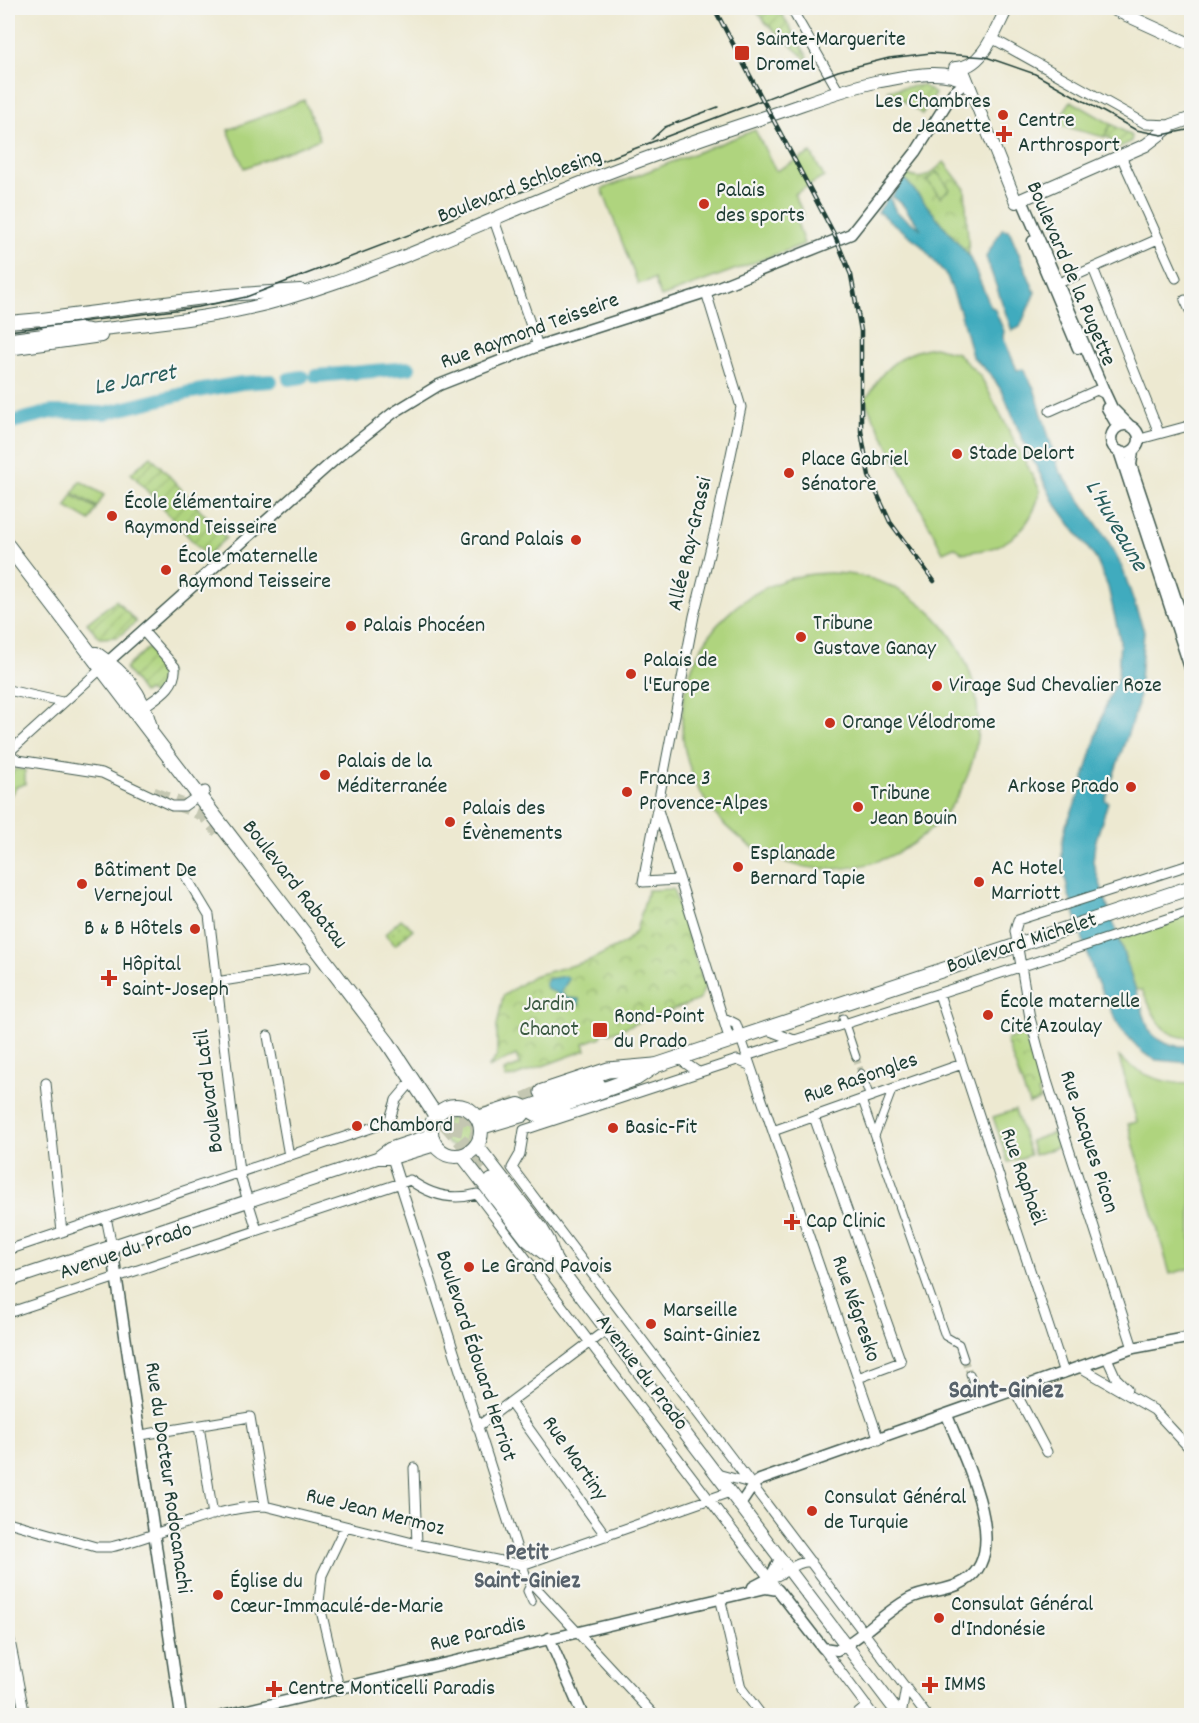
<svg xmlns="http://www.w3.org/2000/svg" width="1199" height="1723" viewBox="0 0 1199 1723" font-family="Dekko,sans-serif">
<style>
.grass{fill:url(#grass-dots);stroke:#678859;stroke-width:1.5}
.park{fill:url(#park-crowns);stroke:#678859;stroke-width:1.5}
.garden{fill:url(#garden-furrows);stroke:#678859;stroke-width:1.5}
.pitch{fill:#afd47e;stroke:#678859;stroke-width:1.5}
.water{fill:#3fabbe;stroke:#2f7479;stroke-width:1.5}
.lines{fill:none;stroke-linecap:round;stroke-linejoin:round}
.river{stroke:#3fabbe;stroke-width:14}
.pedestrian-tunnel{stroke:#c4c7b2;stroke-width:7;stroke-dasharray:7 3.5;stroke-linecap:butt}
.trunk-tunnel{stroke:#c4c7b2;stroke-width:15;stroke-dasharray:15 8;stroke-linecap:butt}
.pedestrian-casing{stroke:#3e574c;stroke-width:9}
.minor-casing{stroke:#3e574c;stroke-width:11}
.tertiary-casing{stroke:#3e574c;stroke-width:13}
.secondary-casing{stroke:#3e574c;stroke-width:14}
.primary-casing{stroke:#3e574c;stroke-width:16}
.trunk-casing{stroke:#3e574c;stroke-width:17}
.pedestrian{stroke:#fff;stroke-width:7}
.minor{stroke:#fff;stroke-width:9}
.tertiary{stroke:#fff;stroke-width:10}
.secondary{stroke:#fff;stroke-width:12}
.primary{stroke:#fff;stroke-width:14}
.trunk{stroke:#fff;stroke-width:15}
.tram{stroke:#1f3d34;stroke-width:1.5}
.rail-casing{stroke:#1f3d34;stroke-width:4.5}
.rail{stroke:#f6f6f2;stroke-width:2;stroke-dasharray:7;stroke-linecap:butt}
.poi-dot{fill:#c8321e;stroke:#f6f6f2;stroke-width:2}
.labels{text-anchor:middle;dominant-baseline:central;stroke-width:4.5;stroke-linejoin:round;paint-order:stroke}
.poi-label{font-size:22px;fill:#1f3d34;stroke:#f6f6f2;text-anchor:start}
.street-label{font-size:22px;fill:#1f3d34;stroke:#f6f6f2}
.park-label{font-size:22px;fill:#3c5b43;stroke:#f6f6f2}
.water-label{font-size:24px;font-style:italic;fill:#295e5d;stroke:#f6f6f2}
.neighbourhood-label{font-size:24px;font-weight:bold;fill:#57626b;stroke:#f6f6f2}
.quarter-label{font-size:26px;font-weight:bold;fill:#57626b;stroke:#f6f6f2}
</style>
<defs>
<pattern id="grass-dots" width="8" height="8" patternUnits="userSpaceOnUse" patternTransform="scale(1.5)"><rect width="8" height="8" fill="#afd47e"/><path d="M2 2h.1M6 6h.1" fill="none" stroke="#8ead68" stroke-width="1.8" stroke-linecap="round"/></pattern>
<pattern id="park-crowns" width="20" height="18" patternUnits="userSpaceOnUse" patternTransform="scale(1.5)"><rect width="20" height="18" fill="#afd47e"/><path d="M2 6a3 3 0 1 1 6 0M12 15a3 3 0 1 1 6 0" fill="none" stroke="#8ead68"/></pattern>
<pattern id="garden-furrows" width="10" height="10" patternUnits="userSpaceOnUse" patternTransform="scale(1.5)"><rect width="10" height="10" fill="#afd47e"/><path d="M-1 1l2-2M0 10L10 0M9 11l2-2" fill="none" stroke="#8ead68"/></pattern>
</defs>
<rect width="100%" height="100%" fill="#f6f6f2"/>
<filter id="ink" filterUnits="userSpaceOnUse"><feTurbulence type="fractalNoise" baseFrequency=".0167" numOctaves="2"/><feDisplacementMap in="SourceGraphic" scale="12" xChannelSelector="R" yChannelSelector="G"/><feConvolveMatrix kernelMatrix="1 2 1 2 8 2 1 2 1" color-interpolation-filters="sRGB"/></filter>
<filter id="wash" filterUnits="userSpaceOnUse"><feTurbulence type="fractalNoise" baseFrequency=".008" numOctaves="4" result="noise"/><feDisplacementMap in="SourceGraphic" scale="24" xChannelSelector="R" yChannelSelector="G"/><feGaussianBlur stdDeviation="1.35" result="paint"/><feColorMatrix in="noise" values="0 0 0 0 0 0 0 0 0 0 0 0 0 0 0 0 0 1.4 0 .05"/><feComposite in="paint" operator="in"/></filter>
<g filter="url(#wash)">
<rect width="100%" height="100%" fill="#ede9d1"/>
<path class="grass" d="M401 919 413 929 395 945 385 934Z
M442 1132a15 15 0 1 1 30 0a15 15 0 1 1-30 0Z"/>
<path class="park" d="M944 162 965 189 969 256 904 178 907 174C923 184 933 172 944 162Z
M673 889 705 987 699 1000 610 1033 603 1031 601 1037 584 1043 586 1050 513 1077 505 1078 504 1071 520 1065 516 1055 488 1068 497 1056V1026L503 996 533 976 588 961 625 943 636 931 648 890Z
M1024 1034 1042 1088 1038 1092 1041 1100 1029 1104 1006 1040Z"/>
<path class="garden" d="M754 8H778L808 57 807 60 766 23Z
M922 85 935 94 922 114 888 90Z
M1111 124 1132 136 1131 142 1115 149 1110 138 1104 137Z
M151 456 226 538 206 556 131 473Z
M116 600 136 622 118 637 100 638 87 623Z
M148 648 169 673 165 682 152 694 147 691 143 693 125 668Z"/>
<path class="pitch" d="M304 100 320 139 244 168 228 130Z
M1071 101 1111 124 1104 137 1045 122 1060 117Z
M755 130 776 171 811 153 824 177 794 194 804 215 796 219 804 244 661 297 654 279 638 284 602 189Z
M937 172 950 189 940 197 927 180Z
M934 347 957 353 981 377 1040 490C1034 523 1011 548 976 551 972 552 965 553 962 552 959 551 957 548 954 547L943 552 864 399C873 393 874 385 880 377 894 359 913 350 934 347Z
M80 481 104 495 97 507 73 493Z
M72 495 96 508 90 521 66 507Z
M682 721a148 148 0 1 1 296 0a148 148 0 1 1-296 0Z
M15 769 25 770V784L16 787 9 797 8 780Z
M1191 914V1038C1158 1037 1156 1016 1142 990H1136L1119 939Z
M1119 1057C1140 1075 1163 1084 1191 1084V1268L1170 1274 1128 1124 1137 1122Z
M1015 1110 1030 1155 1008 1162 993 1117Z
M1053 1133 1058 1147 1034 1155 1030 1141Z"/>
<path class="water" d="M904 178 969 256 991 307 994 308 1004 331 1003 337 1017 370 1023 369 1034 388 1059 470 1107 539 1122 567 1144 631 1138 704 1105 800 1108 802 1095 843 1093 862 1149 1030C1160 1045 1174 1047 1191 1046V1063L1156 1060 1143 1053 1121 1029 1095 978 1068 892 1062 860V842L1066 825 1079 795 1104 710 1118 677 1120 640 1108 587 1096 559 1054 502 1021 436 1003 393 992 376 972 356 960 311 947 276 919 243 878 212 889 196 896 212 921 229 902 204 892 196Z
M1002 229 1009 230 1035 292 1020 327 1012 331 986 257Z
M566 976 569 979 561 992 566 998 579 999V1005L564 1004 557 993 548 990 545 984 548 979Z"/>
<g class="lines">
<path class="river" d="M316 376 409 368
M289 379 302 377
M8 423 51 412 105 413 186 393 241 383 271 381"/>
</g>
</g>
<g filter="url(#ink)">
<g class="lines">
<path class="pedestrian-tunnel" d="M856 1057 861 1073
M964 1359 970 1374"/>
<path class="trunk-tunnel" d="M153 794 204 814 219 831
M429 1105 495 1179
M436 1112C467 1130 513 1103 542 1092
M448 1126 471 1131 495 1125"/>
<g class="pedestrian-casing">
<path id="pedestrian" d="M843 1018 856 1057
M861 1073 870 1097
M862 1100 945 1336 959 1344 964 1359
M875 1136 893 1088
M970 1374 981 1403
M531 1583 527 1591 532 1602"/>
</g>
<g class="minor-casing">
<path id="minor" d="M791 8 839 92
M997 41 1146 124 1172 125
M1121 156 1176 278
M494 220 538 346
M1093 268 1159 433
M1059 283 1158 239
M1185 300 1192 315
M1050 411 1097 390 1105 394
M1140 439 1192 425
M102 668 8 753 18 760 102 773 172 806H184L205 791
M8 690 62 702
M139 705 145 706C159 696 177 686 175 667L144 632
M658 810 730 1041
M185 875 209 915 239 1172 257 1230
M678 880 643 882 694 616 716 526 741 407 706 292
M216 982 305 968
M939 994 1064 1373
M722 1017 736 1024 879 1440
M765 1029 794 1040
M268 1036 289 1156
M746 1056 1192 911
M678 1058 698 1072
M749 1065 737 1060 524 1130 520 1154 512 1168 927 1716
M46 1083 62 1232
M814 1117 901 1362 858 1378
M773 1131 962 1064
M392 1158 526 1577 655 1716
M106 1217 112 1247
M8 1250 389 1122 396 1100 413 1080
M8 1313 410 1180C430 1195 452 1201 477 1194L778 1590
M1133 1348 1047 1081 1030 1018 1015 931 1018 920 1192 864
M1107 1358 1116 1378 1127 1389
M1080 1367 1154 1410 1192 1451
M1015 1391 1047 1452
M511 1404 606 1536
M199 1426 213 1515
M477 1427 606 1330
M141 1435 250 1417 265 1506
M414 1468 417 1544
M717 1474 754 1484
M8 1522 96 1547H111C163 1535 212 1507 265 1506L417 1544 522 1565 730 1492
M770 1578C785 1576 795 1560 811 1562
M720 1597 741 1688 762 1716
M8 1631 25 1716
M823 1648 874 1716
M339 1688 319 1602 322 1575 345 1527
M855 1716 867 1706
M901 1716 906 1687"/>
</g>
<g class="tertiary-casing">
<path id="tertiary" d="M1022 200 1105 393 1112 408 1130 426
M1033 241 1078 348
M1107 408 1118 427
M1111 439a14 14 0 1 1 28 0a14 14 0 1 1-28 0Z
M1119 451 1192 674
M1133 451 1131 465 1192 647
M102 667 340 455 393 413 439 385 538 346 706 292 851 234 916 152 953 93 966 82
M112 1247 181 1716
M740 1505 754 1484 760 1480 1133 1348 1192 1337
M753 1587 770 1578 780 1559
M549 1638 583 1716
M222 1716 766 1588 778 1590 823 1648 837 1650C863 1637 883 1613 909 1599 926 1590 948 1592 965 1581 1014 1551 962 1456 947 1415"/>
</g>
<g class="secondary-casing">
<path id="secondary" d="M1111 8 1192 45
M955 68C983 69 996 29 1007 8
M962 68 1016 202 1146 145 1172 125 1192 118
M42 319 227 295 300 290
M8 322 42 319 51 329 76 326 87 331C153 323 220 318 284 299 365 275 444 240 522 207 601 174 683 144 765 117 803 105 840 89 880 81 905 77 943 67 966 82
M8 349 101 336
M477 1145 542 1229 549 1241 555 1259
M462 1156 527 1240 556 1263 900 1716
M377 1158 389 1149 431 1135
M8 1281 377 1158H392L435 1145"/>
</g>
<g class="primary-casing">
<path id="primary" d="M8 546 388 1043 436 1116
M96 654C125 674 141 692 150 727
M645 1069 1192 887
M431 1131a25 25 0 1 1 50 0a25 25 0 1 1-50 0Z
M478 1118 519 1105C543 1114 534 1122 563 1111
M481 1127 522 1115 527 1108 598 1084"/>
</g>
<g class="trunk-casing">
<path id="trunk" d="M8 341 87 331
M542 1092 608 1070 654 1066
M548 1110 636 1078 654 1066
M492 1181 556 1263"/>
</g>
<use href="#pedestrian" class="pedestrian"/>
<use href="#minor" class="minor"/>
<use href="#tertiary" class="tertiary"/>
<use href="#secondary" class="secondary"/>
<use href="#primary" class="primary"/>
<use href="#trunk" class="trunk"/>
<path class="tram" d="M652 139 665 127 718 107
M8 331 199 307 246 297 838 71 889 58 931 53 986 57 1035 74 1136 130 1162 135 1192 129"/>
<g class="rail-casing">
<path id="rail" d="M714 8 834 234 851 275 861 331V431L869 476 890 522 934 581"/>
</g>
<use href="#rail" class="rail"/>
</g>
</g>
<g class="poi-dot">
<rect x="734" y="45" width="16" height="16" rx="3"/>
<circle cx="1003" cy="115" r="6"/>
<path d="M1001 125h6v6h6v6h-6v6h-6v-6h-6v-6h6z"/>
<circle cx="704" cy="204" r="6"/>
<circle cx="957" cy="454" r="6"/>
<circle cx="789" cy="473" r="6"/>
<circle cx="112" cy="516" r="6"/>
<circle cx="576" cy="540" r="6"/>
<circle cx="166" cy="570" r="6"/>
<circle cx="351" cy="626" r="6"/>
<circle cx="801" cy="637" r="6"/>
<circle cx="631" cy="674" r="6"/>
<circle cx="937" cy="686" r="6"/>
<circle cx="830" cy="723" r="6"/>
<circle cx="325" cy="775" r="6"/>
<circle cx="1131" cy="787" r="6"/>
<circle cx="627" cy="792" r="6"/>
<circle cx="858" cy="807" r="6"/>
<circle cx="450" cy="822" r="6"/>
<circle cx="738" cy="867" r="6"/>
<circle cx="979" cy="882" r="6"/>
<circle cx="82" cy="884" r="6"/>
<circle cx="195" cy="929" r="6"/>
<path d="M106 969h6v6h6v6h-6v6h-6v-6h-6v-6h6z"/>
<circle cx="988" cy="1015" r="6"/>
<rect x="592" y="1022" width="16" height="16" rx="3"/>
<circle cx="357" cy="1126" r="6"/>
<circle cx="613" cy="1128" r="6"/>
<path d="M789 1213h6v6h6v6h-6v6h-6v-6h-6v-6h6z"/>
<circle cx="469" cy="1267" r="6"/>
<circle cx="651" cy="1324" r="6"/>
<circle cx="812" cy="1511" r="6"/>
<circle cx="218" cy="1595" r="6"/>
<circle cx="939" cy="1618" r="6"/>
<path d="M927 1676h6v6h6v6h-6v6h-6v-6h-6v-6h6z"/>
<path d="M271 1680h6v6h6v6h-6v6h-6v-6h-6v-6h6z"/>
</g>
<g class="labels">
<g class="poi-label">
<text x="756" y="40">Sainte-Marguerite<tspan x="756" dy="25">Dromel</tspan></text>
<text x="991" y="102" text-anchor="end">Les Chambres<tspan x="991" dy="25">de Jeanette</tspan></text>
<text x="1018" y="121">Centre<tspan x="1018" dy="25">Arthrosport</tspan></text>
<text x="716" y="191">Palais<tspan x="716" dy="25">des sports</tspan></text>
<text x="969" y="454">Stade Delort</text>
<text x="801" y="460">Place Gabriel<tspan x="801" dy="25">Sénatore</tspan></text>
<text x="124" y="503">École élémentaire<tspan x="124" dy="25">Raymond Teisseire</tspan></text>
<text x="564" y="540" text-anchor="end">Grand Palais</text>
<text x="178" y="557">École maternelle<tspan x="178" dy="25">Raymond Teisseire</tspan></text>
<text x="813" y="624">Tribune<tspan x="813" dy="25">Gustave Ganay</tspan></text>
<text x="363" y="626">Palais Phocéen</text>
<text x="643" y="661">Palais de<tspan x="643" dy="25">l'Europe</tspan></text>
<text x="949" y="686">Virage Sud Chevalier Roze</text>
<text x="842" y="723">Orange Vélodrome</text>
<text x="337" y="762">Palais de la<tspan x="337" dy="25">Méditerranée</tspan></text>
<text x="639" y="779">France 3<tspan x="639" dy="25">Provence-Alpes</tspan></text>
<text x="1119" y="787" text-anchor="end">Arkose Prado</text>
<text x="870" y="794">Tribune<tspan x="870" dy="25">Jean Bouin</tspan></text>
<text x="462" y="809">Palais des<tspan x="462" dy="25">Évènements</tspan></text>
<text x="750" y="854">Esplanade<tspan x="750" dy="25">Bernard Tapie</tspan></text>
<text x="991" y="869">AC Hotel<tspan x="991" dy="25">Marriott</tspan></text>
<text x="94" y="871">Bâtiment De<tspan x="94" dy="25">Vernejoul</tspan></text>
<text x="183" y="929" text-anchor="end">B &amp; B Hôtels</text>
<text x="122" y="965">Hôpital<tspan x="122" dy="25">Saint-Joseph</tspan></text>
<text x="1000" y="1002">École maternelle<tspan x="1000" dy="25">Cité Azoulay</tspan></text>
<text x="614" y="1017">Rond-Point<tspan x="614" dy="25">du Prado</tspan></text>
<text x="369" y="1126">Chambord</text>
<text x="625" y="1128">Basic-Fit</text>
<text x="806" y="1222">Cap Clinic</text>
<text x="481" y="1267">Le Grand Pavois</text>
<text x="663" y="1311">Marseille<tspan x="663" dy="25">Saint-Giniez</tspan></text>
<text x="824" y="1498">Consulat Général<tspan x="824" dy="25">de Turquie</tspan></text>
<text x="230" y="1582">Église du<tspan x="230" dy="25">Cœur-Immaculé-de-Marie</tspan></text>
<text x="951" y="1605">Consulat Général<tspan x="951" dy="25">d'Indonésie</tspan></text>
<text x="944" y="1685">IMMS</text>
<text x="288" y="1689">Centre Monticelli Paradis</text>
</g>
<g class="street-label">
<text transform="translate(520 187) rotate(-21)">Boulevard Schloesing</text>
<text transform="translate(1070 274) rotate(67)">Boulevard de la Pugette</text>
<text transform="translate(530 332) rotate(-20)">Rue Raymond Teisseire</text>
<text transform="translate(691 544) rotate(-77)">Allée Ray-Grassi</text>
<text transform="translate(294 885) rotate(52)">Boulevard Rabatau</text>
<text transform="translate(1022 944) rotate(-18)">Boulevard Michelet</text>
<text transform="translate(861 1079) rotate(-19)">Rue Rasongles</text>
<text transform="translate(210 1091) rotate(-97)">Boulevard Latil</text>
<text transform="translate(1088 1142) rotate(72)">Rue Jacques Picon</text>
<text transform="translate(1022 1177) rotate(71)">Rue Raphaël</text>
<text transform="translate(126 1252) rotate(-19)">Avenue du Prado</text>
<text transform="translate(855 1309) rotate(71)">Rue Négresko</text>
<text transform="translate(475 1356) rotate(72)">Boulevard Édouard Herriot</text>
<text transform="translate(641 1373) rotate(53)">Avenue du Prado</text>
<text transform="translate(574 1459) rotate(55)">Rue Martiny</text>
<text transform="translate(167 1478) rotate(82)">Rue du Docteur Rodocanachi</text>
<text transform="translate(375 1513) rotate(14)">Rue Jean Mermoz</text>
<text transform="translate(478 1635) rotate(-13)">Rue Paradis</text>
</g>
<g class="park-label">
<text x="549" y="1005">Jardin<tspan x="549" dy="25">Chanot</tspan></text>
</g>
<g class="water-label">
<text transform="translate(135 381) rotate(-11)">Le Jarret</text>
<text transform="translate(1115 526) rotate(60)">L'Huveaune</text>
</g>
<g class="neighbourhood-label">
<text x="527" y="1554">Petit<tspan x="527" dy="28">Saint-Giniez</tspan></text>
</g>
<g class="quarter-label">
<text x="1006" y="1391">Saint-Giniez</text>
</g>
</g>
<rect width="1199" height="1723" fill="none" stroke="#f6f6f2" stroke-width="30"/>
</svg>
